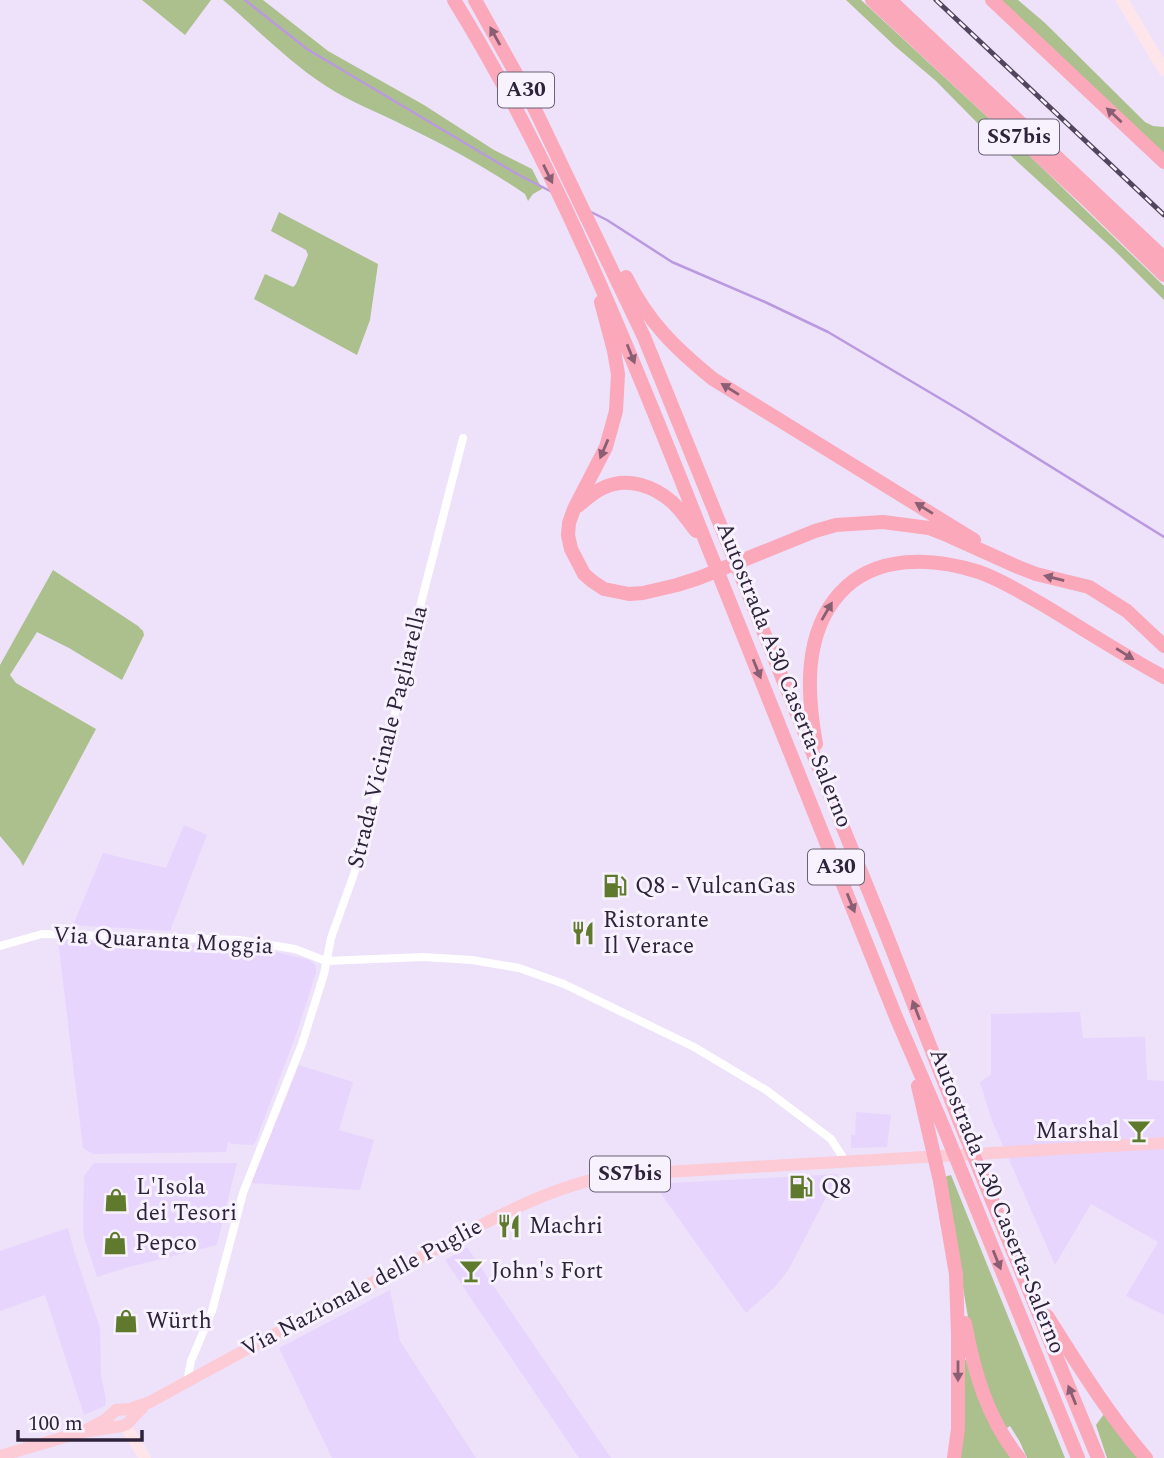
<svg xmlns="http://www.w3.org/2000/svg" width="1164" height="1458" viewBox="0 0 1164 1458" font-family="Spectral,serif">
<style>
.built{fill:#e7d5fd}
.green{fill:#abc08c}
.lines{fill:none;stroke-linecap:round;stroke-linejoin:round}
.stream{stroke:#ba99e0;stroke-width:2.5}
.street{stroke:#fff;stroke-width:8}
.secondary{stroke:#fee5ea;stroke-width:12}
.primary{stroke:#fccbd6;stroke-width:12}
.highway{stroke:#faa8ba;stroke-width:14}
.rail-casing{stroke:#51465d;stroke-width:5}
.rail{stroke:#f7f2fe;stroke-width:2.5;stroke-dasharray:8;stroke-linecap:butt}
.oneway{fill:#8a5f74}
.labels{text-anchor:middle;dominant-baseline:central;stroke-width:6;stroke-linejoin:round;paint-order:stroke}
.shield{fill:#f7f2fe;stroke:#6a6175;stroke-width:2}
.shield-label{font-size:21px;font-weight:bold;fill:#2e233a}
.street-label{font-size:23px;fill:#2e233a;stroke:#f7f2fe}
.poi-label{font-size:23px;fill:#2e233a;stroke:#f7f2fe;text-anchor:start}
</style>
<rect width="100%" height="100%" fill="#ede2fa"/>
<path class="built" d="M184 825 207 835 170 931 73 925 103 853 166 868Z
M58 940 238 947 268 950 310 960 316 966V973L296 1035 255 1143 252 1145 232 1144 228 1142 226 1152 93 1154 83 1148Z
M1080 1012 1083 1038 1145 1037 1147 1080 1164 1081V1315L1126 1296 1158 1242 1091 1204 1055 1265 991 1118 980 1082 991 1075V1014Z
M299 1065 353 1082 339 1130 374 1140 360 1190 250 1183 279 1115Z
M856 1112 891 1115 887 1147 851 1148V1135H855Z
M94 1163H237L217 1245 129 1267 97 1277 84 1237 83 1228 84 1176Z
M838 1174 789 1269 775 1287 746 1313 654 1184Z
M68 1228 74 1251 100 1328 101 1375 106 1400 105 1406 84 1415 45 1295 0 1311V1251Z
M467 1247 611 1458H579L445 1260Z
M390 1290 400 1341 476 1458H332L279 1348Z"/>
<path class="green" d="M142 0H211L185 35Z
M223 0H263L328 51 424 105 494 150 532 169 542 189 533 194 528 201 525 194C487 168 445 145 403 125 378 112 350 102 326 86 290 63 256 28 223 0Z
M846 0H861L1036 162 1164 286V300L1114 250 999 145 936 81 896 47Z
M1000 0H1018L1045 23 1145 122 1153 126 1164 127V154Z
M279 212 378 264 370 320 357 355 254 299 265 274 293 287 296 284 308 255 306 250 271 231Z
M53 570 138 626 143 631 144 635 122 680 69 648 37 632 10 675 16 683 96 729 23 866 20 860 0 836V665Z
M951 1175 1065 1458H1027L1020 1442 1010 1426 1004 1430 974 1352 944 1177Z
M963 1360H966L1014 1458H955Z
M1104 1414 1141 1458H1107L1096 1425Z"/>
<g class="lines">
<path class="stream" d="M245 0 307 49 517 174 552 192
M589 211 607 220 672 262 765 302 828 332 963 412 1164 537"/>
<path class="street" d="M0 946 42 934 239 940 295 949 326 961 423 957 472 960 519 968 564 984 694 1047 766 1090 831 1139 846 1162
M187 1382 191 1361 212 1311 243 1193 302 1044 324 974 331 938 354 874 377 795 407 658 463 438"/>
<path class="secondary" d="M1122 0 1164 70
M125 1425 145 1458"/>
<path class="primary" d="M82 1432 105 1420 116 1410 130 1409 150 1402C237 1354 325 1307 414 1261 478 1227 542 1188 614 1175L1164 1143
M0 1456 82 1432 122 1426 127 1424 142 1408"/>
<path class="highway" d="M454 0C554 162 627 343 697 520 764 685 830 851 896 1017L943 1126 1078 1458
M475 0 529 97 644 337 885 931 959 1120 1098 1458
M872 0 1085 198 1164 275
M890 0 1164 258
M992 0 1164 162
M626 277C648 322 675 348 713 379L974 540
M601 302 614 351 618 374 616 411 606 447 574 509 569 523 568 535 571 549 584 574 592 581 604 589 629 594 643 593 677 585 699 578 815 531 836 525 883 522 929 528 947 535 1018 567 1036 574 1089 587 1127 611 1164 646
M578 506C586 499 595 491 605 487 628 477 654 486 672 502 681 510 688 521 696 531
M816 744C807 694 803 634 840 593 875 554 934 557 979 572 1002 580 1024 594 1045 606 1085 630 1123 655 1164 677
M918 1086 940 1181 956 1274 958 1336V1429L954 1458
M1047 1316C1078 1365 1108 1414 1146 1458
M965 1323C974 1372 987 1418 1019 1458"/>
<g class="rail-casing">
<path id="rail" d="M936 0 1164 215"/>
</g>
<use href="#rail" class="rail"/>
</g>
<defs><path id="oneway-solid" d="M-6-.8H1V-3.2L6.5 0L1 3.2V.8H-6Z" transform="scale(1.75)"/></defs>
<g class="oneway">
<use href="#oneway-solid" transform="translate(495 36) rotate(-119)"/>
<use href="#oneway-solid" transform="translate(1114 115) rotate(-137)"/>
<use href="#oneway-solid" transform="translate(548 174) rotate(64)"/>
<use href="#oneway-solid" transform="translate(631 354) rotate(68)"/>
<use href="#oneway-solid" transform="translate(730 389) rotate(-148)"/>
<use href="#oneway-solid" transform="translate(604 449) rotate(113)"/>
<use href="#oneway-solid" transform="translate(924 508) rotate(-148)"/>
<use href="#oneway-solid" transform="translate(1054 578) rotate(-166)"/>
<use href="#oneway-solid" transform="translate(827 611) rotate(-60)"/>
<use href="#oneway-solid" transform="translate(1125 654) rotate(32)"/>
<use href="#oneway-solid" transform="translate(757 669) rotate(68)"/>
<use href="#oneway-solid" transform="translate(851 903) rotate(68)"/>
<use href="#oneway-solid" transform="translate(916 1010) rotate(-111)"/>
<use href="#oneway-solid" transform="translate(997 1260) rotate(68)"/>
<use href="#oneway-solid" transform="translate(958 1371) rotate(90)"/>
<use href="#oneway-solid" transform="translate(1072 1395) rotate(-112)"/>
</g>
<defs>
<g id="fuel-bare" transform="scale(1.89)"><path d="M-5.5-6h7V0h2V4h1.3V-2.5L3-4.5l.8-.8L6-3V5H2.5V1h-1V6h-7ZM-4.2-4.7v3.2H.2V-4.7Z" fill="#607a2d" stroke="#f7f2fe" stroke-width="2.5" paint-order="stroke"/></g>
<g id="restaurant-bare" transform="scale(1.89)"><path d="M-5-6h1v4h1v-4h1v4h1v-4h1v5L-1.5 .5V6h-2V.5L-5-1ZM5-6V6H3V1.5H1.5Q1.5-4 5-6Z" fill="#607a2d" stroke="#f7f2fe" stroke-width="2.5" paint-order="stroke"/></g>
<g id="bar-bare" transform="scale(1.89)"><path d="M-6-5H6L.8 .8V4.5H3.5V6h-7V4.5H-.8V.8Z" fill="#607a2d" stroke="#f7f2fe" stroke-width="2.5" paint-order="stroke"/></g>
<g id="shop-bare" transform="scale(1.89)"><path d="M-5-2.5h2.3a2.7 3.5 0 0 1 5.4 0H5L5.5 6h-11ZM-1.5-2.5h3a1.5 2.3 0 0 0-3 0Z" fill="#607a2d" stroke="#f7f2fe" stroke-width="2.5" paint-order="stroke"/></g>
</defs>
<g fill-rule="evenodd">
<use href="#fuel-bare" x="615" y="886"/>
<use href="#restaurant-bare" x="583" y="933"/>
<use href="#bar-bare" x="1139" y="1131"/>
<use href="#fuel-bare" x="801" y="1187"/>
<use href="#shop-bare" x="116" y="1200"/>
<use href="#restaurant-bare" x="509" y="1226"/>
<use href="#shop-bare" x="115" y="1243"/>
<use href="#bar-bare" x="471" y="1271"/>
<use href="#shop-bare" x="126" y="1321"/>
</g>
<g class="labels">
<g class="shield">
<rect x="498" y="72.5" width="56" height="35" rx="5"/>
<rect x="979" y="119.5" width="80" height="35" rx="5"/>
<rect x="808" y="849.5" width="56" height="35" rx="5"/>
<rect x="590" y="1156.5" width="80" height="35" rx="5"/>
</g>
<g class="shield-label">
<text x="526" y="90">A30</text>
<text x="1019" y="137">SS7bis</text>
<text x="836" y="867">A30</text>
<text x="630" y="1174">SS7bis</text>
</g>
<g class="street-label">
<text transform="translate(784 675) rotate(68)">Autostrada A30 Caserta-Salerno</text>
<text transform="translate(388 737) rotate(-76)">Strada Vicinale Pagliarella</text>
<text transform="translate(163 941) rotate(3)">Via Quaranta Moggia</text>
<text transform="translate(997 1201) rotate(68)">Autostrada A30 Caserta-Salerno</text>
<text transform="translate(362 1288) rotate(-28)">Via Nazionale delle Puglie</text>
</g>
<g class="poi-label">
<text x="635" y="886">Q8 - VulcanGas</text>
<text x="603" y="920">Ristorante<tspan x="603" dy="26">Il Verace</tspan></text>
<text x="1119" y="1131" text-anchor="end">Marshal</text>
<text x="136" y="1187">L'Isola<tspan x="136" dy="26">dei Tesori</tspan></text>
<text x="821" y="1187">Q8</text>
<text x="529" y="1226">Machri</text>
<text x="135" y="1243">Pepco</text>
<text x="491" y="1271">John's Fort</text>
<text x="146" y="1321">Würth</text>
</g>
</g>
<path d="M18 1430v10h124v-10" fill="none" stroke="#2e233a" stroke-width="3.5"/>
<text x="28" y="1430" font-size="21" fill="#2e233a" stroke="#f7f2fe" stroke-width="5" paint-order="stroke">100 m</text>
</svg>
